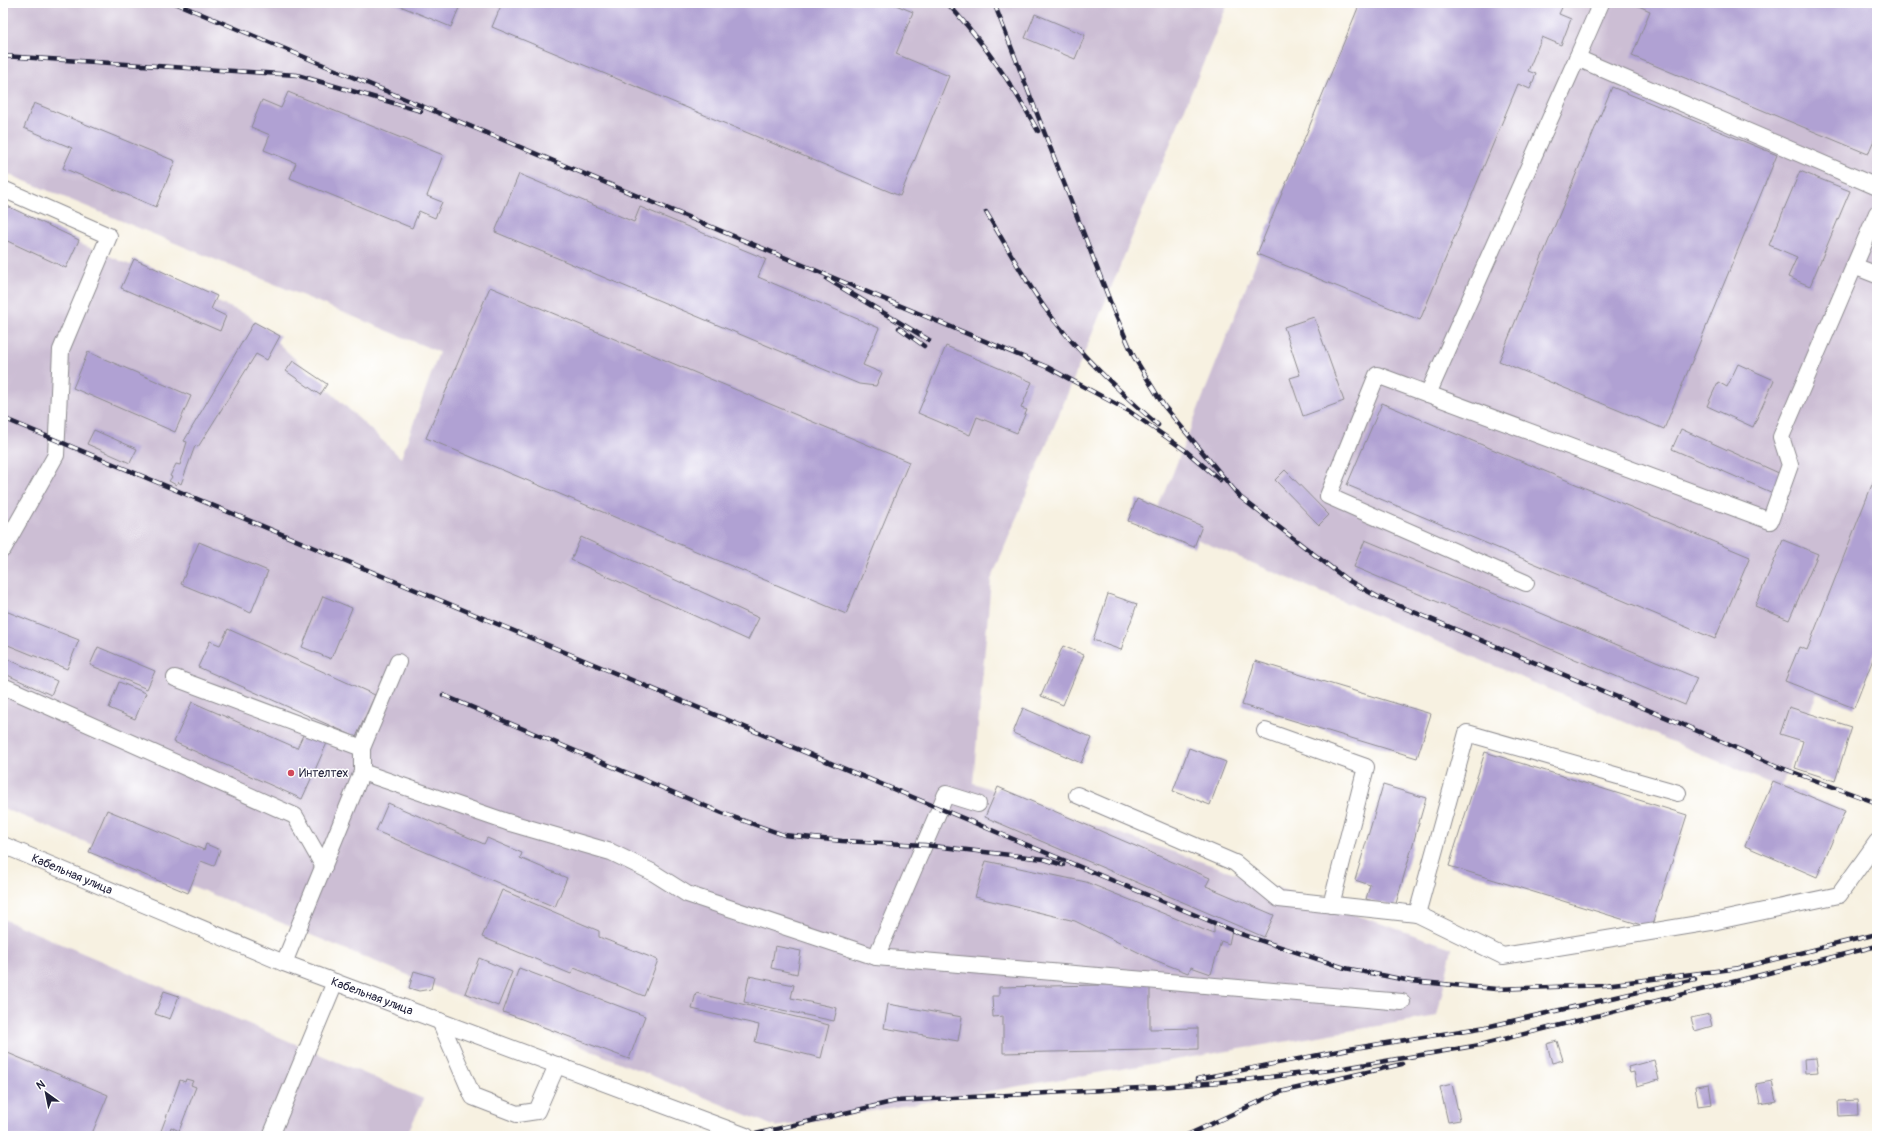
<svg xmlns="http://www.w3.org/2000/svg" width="1880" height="1139" viewBox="0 0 1880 1139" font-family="Pangolin,sans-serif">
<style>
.industrial{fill:#ccbed4}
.building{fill:#b0a1d3}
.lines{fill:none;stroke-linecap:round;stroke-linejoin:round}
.minor-casing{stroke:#8c8a8e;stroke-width:18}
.minor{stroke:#fff;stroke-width:16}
.rail-casing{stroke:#22223b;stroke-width:4.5}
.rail{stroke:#fff;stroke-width:3;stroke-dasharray:9;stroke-linecap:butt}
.poi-dot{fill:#d1495b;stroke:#fff;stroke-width:1.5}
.labels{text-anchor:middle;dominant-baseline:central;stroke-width:3;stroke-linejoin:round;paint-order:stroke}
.poi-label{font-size:12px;fill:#22223b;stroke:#fff;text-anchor:start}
.street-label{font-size:12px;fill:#22223b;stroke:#fff}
</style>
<rect width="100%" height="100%" fill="#fff"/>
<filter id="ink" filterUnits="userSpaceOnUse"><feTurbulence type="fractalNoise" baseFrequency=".025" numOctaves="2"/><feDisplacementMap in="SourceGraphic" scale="8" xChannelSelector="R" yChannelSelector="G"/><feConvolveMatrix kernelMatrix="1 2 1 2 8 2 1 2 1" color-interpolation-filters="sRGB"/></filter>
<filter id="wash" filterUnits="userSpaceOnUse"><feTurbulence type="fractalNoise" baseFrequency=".012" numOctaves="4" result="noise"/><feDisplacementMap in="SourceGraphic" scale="16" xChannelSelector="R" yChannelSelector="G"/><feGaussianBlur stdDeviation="0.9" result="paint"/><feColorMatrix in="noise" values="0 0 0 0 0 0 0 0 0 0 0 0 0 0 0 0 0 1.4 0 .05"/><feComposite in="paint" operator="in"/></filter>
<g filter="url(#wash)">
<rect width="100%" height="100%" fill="#f7f1e1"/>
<path class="industrial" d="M3 3H1228L991 580 973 783 1452 948 1437 1016 776 1127 3 808V211L248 315 401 458 439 352 3 172Z
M1358 3H1877V535L1781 788 1154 521Z
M3 919 424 1099 406 1136H3Z"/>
<g id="blocks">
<path class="building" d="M393 3H461L451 27Z
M502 3H891L913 12 896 54 949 76 900 196 492 27Z
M1360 3H1564L1559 14 1571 19 1561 45 1542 37 1528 71 1536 74 1530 89 1518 84 1420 320 1257 254Z
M1635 3H1877V133L1868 154 1632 56 1650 11 1634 4Z
M1035 14 1085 35 1075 59 1025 38Z
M1612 87 1777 155 1664 429 1499 361Z
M288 92 443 155 427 196 442 202 435 218 419 211 412 228 290 178 296 163 264 150 270 135 251 127 262 100 281 108Z
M34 103 175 161 156 207 63 168 72 148 24 128Z
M1800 171 1850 191 1810 286 1788 277 1797 257 1769 245Z
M519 174 634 222 640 207 766 259 758 277 879 328 863 365 882 373 876 386 859 384 495 232Z
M3 204 79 240 66 268 3 239Z
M134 259 217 296 211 309 226 316 220 331 121 288Z
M490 287 909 462 846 614 426 438Z
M1314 317 1344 401 1303 416 1290 378 1300 375 1284 327Z
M254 322 280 336 267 360 256 354 198 447 195 446 181 484 178 482 176 485 169 481 172 477 170 476 176 464 180 465 187 442 184 441Z
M946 346 1032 382 1021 408 1027 410 1017 433 977 417 970 435 918 413Z
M88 352 191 396 175 432 73 388Z
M293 361 327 384 320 395 286 371Z
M1738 364 1774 380 1753 427 1707 406 1718 382 1727 387Z
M1382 403 1750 557 1715 639 1347 485Z
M1681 429 1781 474 1773 493 1672 449Z
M94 430 137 449 130 463 87 444Z
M1285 470 1329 515 1319 525 1275 480Z
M1877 472V649L1854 708 1785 681 1799 647 1807 650Z
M1137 499 1202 526 1194 547 1128 521Z
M581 537 759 618 748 640 571 560Z
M1365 540 1697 678 1685 705 1354 567Z
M1783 540 1818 554 1789 620 1755 606Z
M199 542 268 571 251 613 181 584Z
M1108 594 1137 604 1121 650 1093 640Z
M323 596 352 608 331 659 302 647Z
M3 610 79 640 67 669 3 643Z
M228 629 375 695 356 737 198 667 210 641 220 645Z
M1063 646 1084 655 1063 705 1041 696Z
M98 647 155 671 147 689 90 665Z
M3 657 57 681 51 695 3 673Z
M1255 661 1431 714 1417 758 1242 705Z
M119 682 146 693 135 719 109 708Z
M192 702 297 748 304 733 327 743 302 799 174 742Z
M1789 707 1852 727 1835 781 1795 768 1803 741 1780 734Z
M1023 708 1092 738 1081 763 1013 733Z
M1189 748 1226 762 1210 805 1173 791Z
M1485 752 1687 815 1651 928 1449 866Z
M1773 781 1845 811 1817 877 1745 846Z
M1383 785 1426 798 1395 907 1366 899 1370 885 1355 880Z
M998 787 1210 878 1206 886 1274 915 1264 937 985 817Z
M388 803 484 844 487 838 522 853 520 858 567 878 555 907 376 831Z
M107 810 204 850 206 844 220 850 214 866 201 861 188 893 89 852Z
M986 861 1086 882 1214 934V924L1232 930 1229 944 1221 941 1211 974 1191 967 1188 973 1152 959 1075 921 975 897Z
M502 890 599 931V937L658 960 644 996 574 968 571 974 482 937Z
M775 946 801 951 797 974 771 968Z
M479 958 512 972 498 1006 465 993Z
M519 968 645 1016 629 1059 503 1012Z
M414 971 434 977 431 989 419 991 409 988Z
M749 976 794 985 791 998 837 1008 834 1021 744 1002Z
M1150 984V1029L1198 1028V1049L1003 1053V1016L993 1017 992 996H999V987Z
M164 991 179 996 170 1019 155 1014Z
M696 993 829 1025 821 1058 755 1042 759 1025 692 1009Z
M888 1004 962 1017 958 1041 884 1028Z
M1709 1014 1712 1026 1695 1031 1691 1018Z
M1557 1041 1563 1060 1552 1063 1547 1044Z
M3 1051 108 1095 91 1136H3Z
M1816 1058 1818 1072 1805 1073 1804 1059Z
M1654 1060 1659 1080 1637 1086 1634 1072 1630 1073 1628 1067Z
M186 1079 193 1081 191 1085 196 1087 179 1131 171 1127 169 1134 161 1131 180 1080 185 1082Z
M1772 1081 1776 1101 1760 1104 1756 1084Z
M1452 1084 1460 1120 1448 1122 1440 1087Z
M1709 1084 1712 1104 1698 1106 1695 1086Z
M1857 1100 1858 1115 1839 1116 1838 1101Z"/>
</g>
</g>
<g filter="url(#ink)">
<use href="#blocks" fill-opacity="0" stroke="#8c8a8e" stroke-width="1"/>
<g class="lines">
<g class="minor-casing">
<g id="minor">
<path d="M1577 58 1601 3"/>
<path d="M3 189 109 236 61 350 56 455 3 549"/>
<path d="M1854 266 1877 275"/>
<path d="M1428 394 1577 58 1877 187"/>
<path d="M1526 583 1328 496 1377 375 1770 521 1790 465 1781 437 1877 213"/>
<path d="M175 678 362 748"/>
<path d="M3 686 295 816 324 867"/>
<path d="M1265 731 1366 767 1331 905"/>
<path d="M362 772 507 822 611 852 652 872 687 894 876 957 1402 1002"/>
<path d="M1678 793 1467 733 1417 914 1503 956 1717 921 1839 895 1877 842"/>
<path d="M1077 795 1235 863 1279 899 1417 914"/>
<path id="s1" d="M3 845 284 963 746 1136"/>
<path d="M876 957 946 794 978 804"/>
<path d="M284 963 362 772V748L398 662"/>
<path d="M440 1021 473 1097 517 1114 537 1111 557 1065"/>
<path d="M271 1136 335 982"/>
</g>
</g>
<use href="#minor" class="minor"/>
<g class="rail-casing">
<path id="rail" d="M175 3 1047 367 1129 411 1186 451 1220 480
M947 3C983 41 1013 86 1038 131
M994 3 1113 309 1134 357 1164 406 1240 497 1346 579 1378 597 1677 722 1779 767 1877 803
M3 56 297 75 421 111
M986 212C1006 245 1025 281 1047 311 1079 354 1118 390 1158 425
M827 279 929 340
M899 328 924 346
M3 418 1241 934 1345 968 1411 981 1496 989 1605 985 1740 968
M443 695 722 813 784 835 842 841 925 845 1044 859 1063 865
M1735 969 1877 934
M1197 1079 1349 1049 1486 1027 1695 979
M747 1136 896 1101 1159 1087 1245 1080 1338 1069 1480 1045 1877 946
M1185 1136 1280 1092 1402 1064"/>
</g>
<use href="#rail" class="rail"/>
</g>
</g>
<circle class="poi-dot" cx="291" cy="773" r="4"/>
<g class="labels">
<g class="poi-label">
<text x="299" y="773">Интелтех</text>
</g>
<g class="street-label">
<text stroke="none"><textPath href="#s1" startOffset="75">Кабельная улица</textPath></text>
<text stroke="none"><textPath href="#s1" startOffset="399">Кабельная улица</textPath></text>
</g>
</g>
<rect width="1880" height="1139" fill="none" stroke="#fff" stroke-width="16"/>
<g transform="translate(46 1093) rotate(327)" stroke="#ffffff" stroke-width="3" paint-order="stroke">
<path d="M0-3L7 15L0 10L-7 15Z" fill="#22223b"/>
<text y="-6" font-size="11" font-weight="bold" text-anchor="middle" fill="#22223b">N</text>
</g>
</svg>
